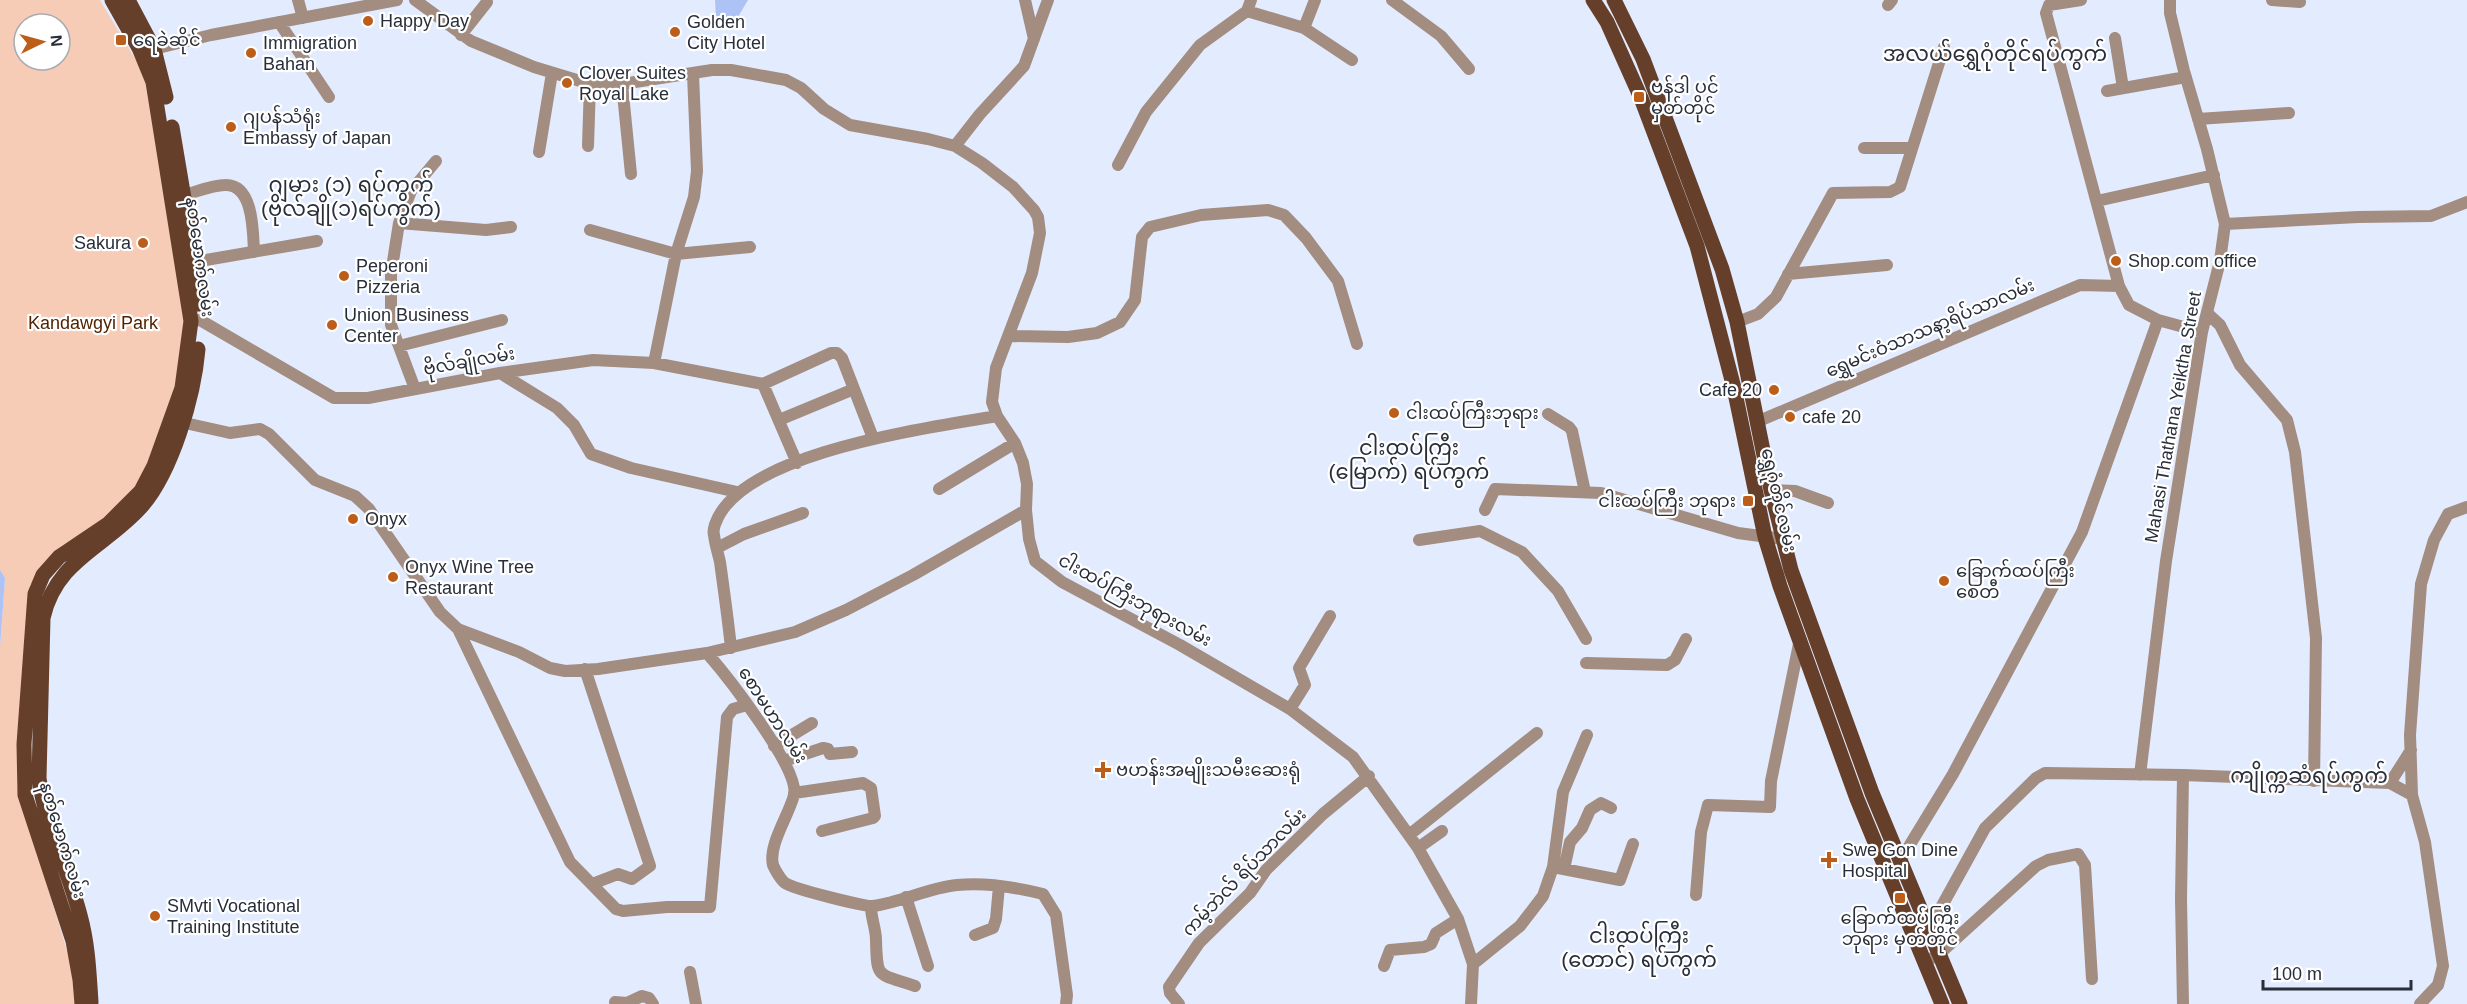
<svg xmlns="http://www.w3.org/2000/svg" width="2467" height="1004" viewBox="0 0 2467 1004" font-family="Arial,'Noto Sans Myanmar',sans-serif">
<style>
.green{fill:#f6ccb6;fill-rule:evenodd}
.water{fill:#adc3f5}
.lines{fill:none;stroke-linecap:round;stroke-linejoin:round}
.street{stroke:#a38c80;stroke-width:12}
.primary{stroke:#653f29;stroke-width:15}
.poi-dot{fill:#bd5d1a;stroke:#fff;stroke-width:2}
.labels{text-anchor:middle;dominant-baseline:central;stroke-width:4.5;stroke-linejoin:round;paint-order:stroke}
.poi-label{font-size:18px;fill:#282e3a;stroke:#fff;text-anchor:start}
.street-label{font-size:18px;fill:#282e3a;stroke:#fff}
.park-label{font-size:18px;fill:#532301;stroke:#fff}
.quarter-label{font-size:21px;fill:#282e3a;stroke:#fff}
</style>
<rect width="100%" height="100%" fill="#e3ebff"/>
<path class="green" d="M0 0H100L147 79 188 323 179 387 140 486 106 520 61 546 30 585 21 682 17 786 71 964 75 1004H0V647L5 578 0 570ZM24 24H60V60H24Z"/>
<path class="water" d="M715 0H748L735 22 726 23 716 18Z
M0 570 5 578 0 647Z"/>
<g class="lines">
<path class="street" d="M298 0 303 18
M415 0 471 41 534 67 590 84H622L712 70H731L786 80 801 88 824 109 850 125 928 139 955 146 982 163 1013 187 1034 210 1038 217 1040 233 1032 273 996 368 992 402 997 416 1015 443 1023 463 1027 484 1026 510 1029 539 1035 561 1062 582 1180 645 1290 709 1353 757 1418 848 1458 919 1473 964 1471 1004
M1025 0 1034 39
M1251 0 1247 11 1304 28 1352 60
M1392 0 1441 36 1469 69
M2081 0 2049 5 2046 13 2119 286 2129 305 2158 320 2202 332
M2272 0 2300 2
M1888 5 1892 0
M279 22 329 97
M1304 28 1315 0
M461 35 487 2
M2115 38 2123 88
M146 48 154 49 211 35 397 0
M622 84 631 174
M2107 91 2186 77
M2198 119 2289 113
M588 146 590 84
M955 146 980 114 1024 66 1048 0
M1864 148H1910
M539 152 552 73
M1118 165 1146 112 1200 45 1247 11
M184 195C196 192 212 185 225 185 254 184 253 233 254 252
M2097 201 2214 175
M399 223 486 230 511 227
M2225 224 2358 217 2431 216 2467 202
M590 230 676 254 750 247
M194 262 317 241
M1788 274 1887 265
M2207 313 2220 325 2240 365 2287 420 2295 452 2316 638 2314 781
M191 321 200 320 334 398H368L500 373 593 360 654 363 763 384
M1737 322 1758 314 1776 297 1833 193 1890 192 1900 187 1944 47
M1009 336 1068 337 1097 333 1120 322 1135 300 1142 237 1150 227 1201 215 1268 210 1284 215 1306 238 1338 281 1357 344
M399 346 502 320
M654 363 676 254 694 197 697 171 693 74
M500 373 557 408 574 425 591 454 631 468 737 492
M763 384 831 353H837L842 358 873 438
M763 384 797 463
M415 389 391 325V274L399 223 411 191 436 161
M1548 414 1569 427 1572 431 1585 492
M779 420 854 389
M176 421 230 433 260 429 269 434 315 480 355 496 369 509 440 612 458 629 519 652 550 668 565 671 598 669 707 653 795 632 846 610 913 575 1026 510
M1759 421 2080 285 2119 286
M939 489 1015 443
M1771 490 1795 491 1828 503
M1485 510 1495 489 1601 493 1738 533 1783 539
M1419 540 1480 531 1522 552 1558 591 1586 639
M717 548 744 534 803 513
M458 629 570 862 616 909 623 911 667 907H710L727 717 733 709 747 705
M731 648C728 619 724 591 720 562 718 553 715 544 714 535 713 532 714 526 716 522 743 452 929 428 997 416
M707 653C727 676 800 769 794 795 789 815 768 845 773 865 775 870 781 880 785 883 794 889 865 907 873 906 902 902 928 888 957 885 986 882 1015 887 1043 894L1056 915 1067 995 1066 1004
M1586 663 1667 665 1675 660 1686 639
M585 669 650 866 632 879 618 874 592 884
M1290 709 1305 685 1299 668 1330 616
M774 746 812 723
M784 761 823 748 828 749 830 754 852 752
M2140 775 2166 561 2202 332 2220 261 2225 224 2207 149 2184 71 2170 13V0
M2390 783 2411 750
M794 793 863 783 871 788 875 816 873 818 822 831
M1409 835 1537 733
M1418 848 1442 831
M1900 861 1953 774 2082 532 2158 320
M1553 867 1620 880 1633 844
M1564 869 1570 842 1582 828 1590 810 1601 803 1611 808
M1696 895 1701 832 1708 805 1770 807 1771 781 1800 639
M906 897 928 966
M871 907C871 918 876 929 876 940 877 980 877 973 915 986
M1928 931 1985 828 2036 778 2045 773 2183 775 2390 783 2412 795
M975 935 993 928 996 919 999 886
M1924 962 1938 955 2036 866 2048 860 2078 854 2085 865 2092 979
M1473 964 1520 926 1543 896 1553 867 1563 792 1587 735
M1384 966 1390 950 1424 947 1431 944 1436 933 1458 919
M690 972 696 1004
M615 1002 627 1003 642 996 649 998 653 1004
M1179 1004 1170 993 1169 987 1199 943 1250 893 1266 870 1323 814 1369 776
M2183 1004 2181 899 2183 775
M2420 1004 2438 985 2443 966 2425 842 2412 795 2410 735 2421 584 2434 540 2448 514 2467 507"/>
<path class="primary" d="M128 0 154 49 166 97
M1593 0 1607 22 1641 98 1697 246 1734 388 1765 537 1780 586 1857 799 1942 1004
M1614 0 1643 59 1722 269 1737 322 1771 490 1791 570 1872 793 1960 1004
M172 127 187 216 199 304
M91 1002C89 972 88 944 80 915 68 869 45 825 39 778L43 618C56 560 104 548 141 507 172 472 194 396 198 349
M82 1004 80 980 73 941 25 795 24 744 35 594 43 575 59 557 108 524 141 491 154 466 182 388 191 321 153 82 139 48 112 0"/>
</g>
<g class="poi-dot">
<circle cx="368" cy="21" r="6"/>
<circle cx="675" cy="32" r="6"/>
<rect x="115" y="34" width="12" height="12" rx="3"/>
<circle cx="251" cy="53" r="6"/>
<circle cx="567" cy="83" r="6"/>
<rect x="1633" y="91" width="12" height="12" rx="3"/>
<circle cx="231" cy="127" r="6"/>
<circle cx="143" cy="243" r="6"/>
<circle cx="2116" cy="261" r="6"/>
<circle cx="344" cy="276" r="6"/>
<circle cx="332" cy="325" r="6"/>
<circle cx="1774" cy="390" r="6"/>
<circle cx="1394" cy="413" r="6"/>
<circle cx="1790" cy="417" r="6"/>
<rect x="1742" y="495" width="12" height="12" rx="3"/>
<circle cx="353" cy="519" r="6"/>
<circle cx="393" cy="577" r="6"/>
<circle cx="1944" cy="581" r="6"/>
<path d="M1100 761h6v6h6v6h-6v6h-6v-6h-6v-6h6z"/>
<path d="M1826 851h6v6h6v6h-6v6h-6v-6h-6v-6h6z"/>
<rect x="1894" y="892" width="12" height="12" rx="3"/>
<circle cx="155" cy="916" r="6"/>
</g>
<g class="labels">
<g class="poi-label">
<text x="380" y="21">Happy Day</text>
<text x="687" y="22">Golden<tspan x="687" dy="21">City Hotel</tspan></text>
<text x="133" y="40">ရေခဲဆိုင်</text>
<text x="263" y="43">Immigration<tspan x="263" dy="21">Bahan</tspan></text>
<text x="579" y="73">Clover Suites<tspan x="579" dy="21">Royal Lake</tspan></text>
<text x="1651" y="87">ဗန်ဒါ ပင်<tspan x="1651" dy="21">မှတ်တိုင်</tspan></text>
<text x="243" y="117">ဂျပန်သံရုံး<tspan x="243" dy="21">Embassy of Japan</tspan></text>
<text x="131" y="243" text-anchor="end">Sakura</text>
<text x="2128" y="261">Shop.com office</text>
<text x="356" y="266">Peperoni<tspan x="356" dy="21">Pizzeria</tspan></text>
<text x="344" y="315">Union Business<tspan x="344" dy="21">Center</tspan></text>
<text x="1762" y="390" text-anchor="end">Cafe 20</text>
<text x="1406" y="413">ငါးထပ်ကြီးဘုရား</text>
<text x="1802" y="417">cafe 20</text>
<text x="1736" y="501" text-anchor="end">ငါးထပ်ကြီး ဘုရား</text>
<text x="365" y="519">Onyx</text>
<text x="405" y="567">Onyx Wine Tree<tspan x="405" dy="21">Restaurant</tspan></text>
<text x="1956" y="571">ခြောက်ထပ်ကြီး<tspan x="1956" dy="21">စေတီ</tspan></text>
<text x="1116" y="770">ဗဟန်းအမျိုးသမီးဆေးရုံ</text>
<text x="1842" y="850">Swe Gon Dine<tspan x="1842" dy="21">Hospital</tspan></text>
<text x="167" y="906">SMvti Vocational<tspan x="167" dy="21">Training Institute</tspan></text>
<text x="1900" y="918" text-anchor="middle">ခြောက်ထပ်ကြီး<tspan x="1900" dy="21">ဘုရား မှတ်တိုင်</tspan></text>
</g>
<g class="street-label">
<text transform="translate(200 257) rotate(82)">နတ်မောက်လမ်း</text>
<text transform="translate(1930 328) rotate(-23)">ရွှေမင်းဝံသာသနာ့ရိပ်သာလမ်း</text>
<text transform="translate(469 361) rotate(-10)">ဗိုလ်ချိုလမ်း</text>
<text transform="translate(2173 417) rotate(-80)">Mahasi Thathana Yeiktha Street</text>
<text transform="translate(1779 500) rotate(77)">ရွှေဂုံတိုင်လမ်း</text>
<text transform="translate(1135 600) rotate(29)">ငါးထပ်ကြီးဘုရားလမ်း</text>
<text transform="translate(773 715) rotate(57)">စောမဟာလမ်း</text>
<text transform="translate(63 840) rotate(73)">နတ်မောက်လမ်း</text>
<text transform="translate(1244 872) rotate(-46)">ကမ့်ဘဲလ် ရိပ်သာလမ်း</text>
</g>
<g class="park-label">
<text x="93" y="323">Kandawgyi Park</text>
</g>
<g class="quarter-label">
<text x="1995" y="53">အလယ်ရွှေဂုံတိုင်ရပ်ကွက်</text>
<text x="351" y="184">ဂျမား (၁) ရပ်ကွက်<tspan x="351" dy="24">(ဗိုလ်ချို(၁)ရပ်ကွက်)</tspan></text>
<text x="1409" y="447">ငါးထပ်ကြီး<tspan x="1409" dy="24">(မြောက်) ရပ်ကွက်</tspan></text>
<text x="2309" y="775">ကျိုက္ကဆံရပ်ကွက်</text>
<text x="1639" y="935">ငါးထပ်ကြီး<tspan x="1639" dy="24">(တောင်) ရပ်ကွက်</tspan></text>
</g>
</g>
<g transform="translate(42 42) rotate(85)"><circle r="28" fill="#ffffff" stroke="#a9abb0" stroke-width="1.5"/>
<path d="M0-4.5L10 22L0 15L-10 22Z" fill="#bd5d1a"/>
<text y="-9" font-size="16" font-weight="bold" text-anchor="middle" fill="#282e3a">N</text>
</g>
<path d="M2263 980v9h148v-9" fill="none" stroke="#282e3a" stroke-width="3"/>
<text x="2272" y="980" font-size="18" fill="#282e3a" stroke="#ffffff" stroke-width="4.5" paint-order="stroke">100 m</text>
</svg>
